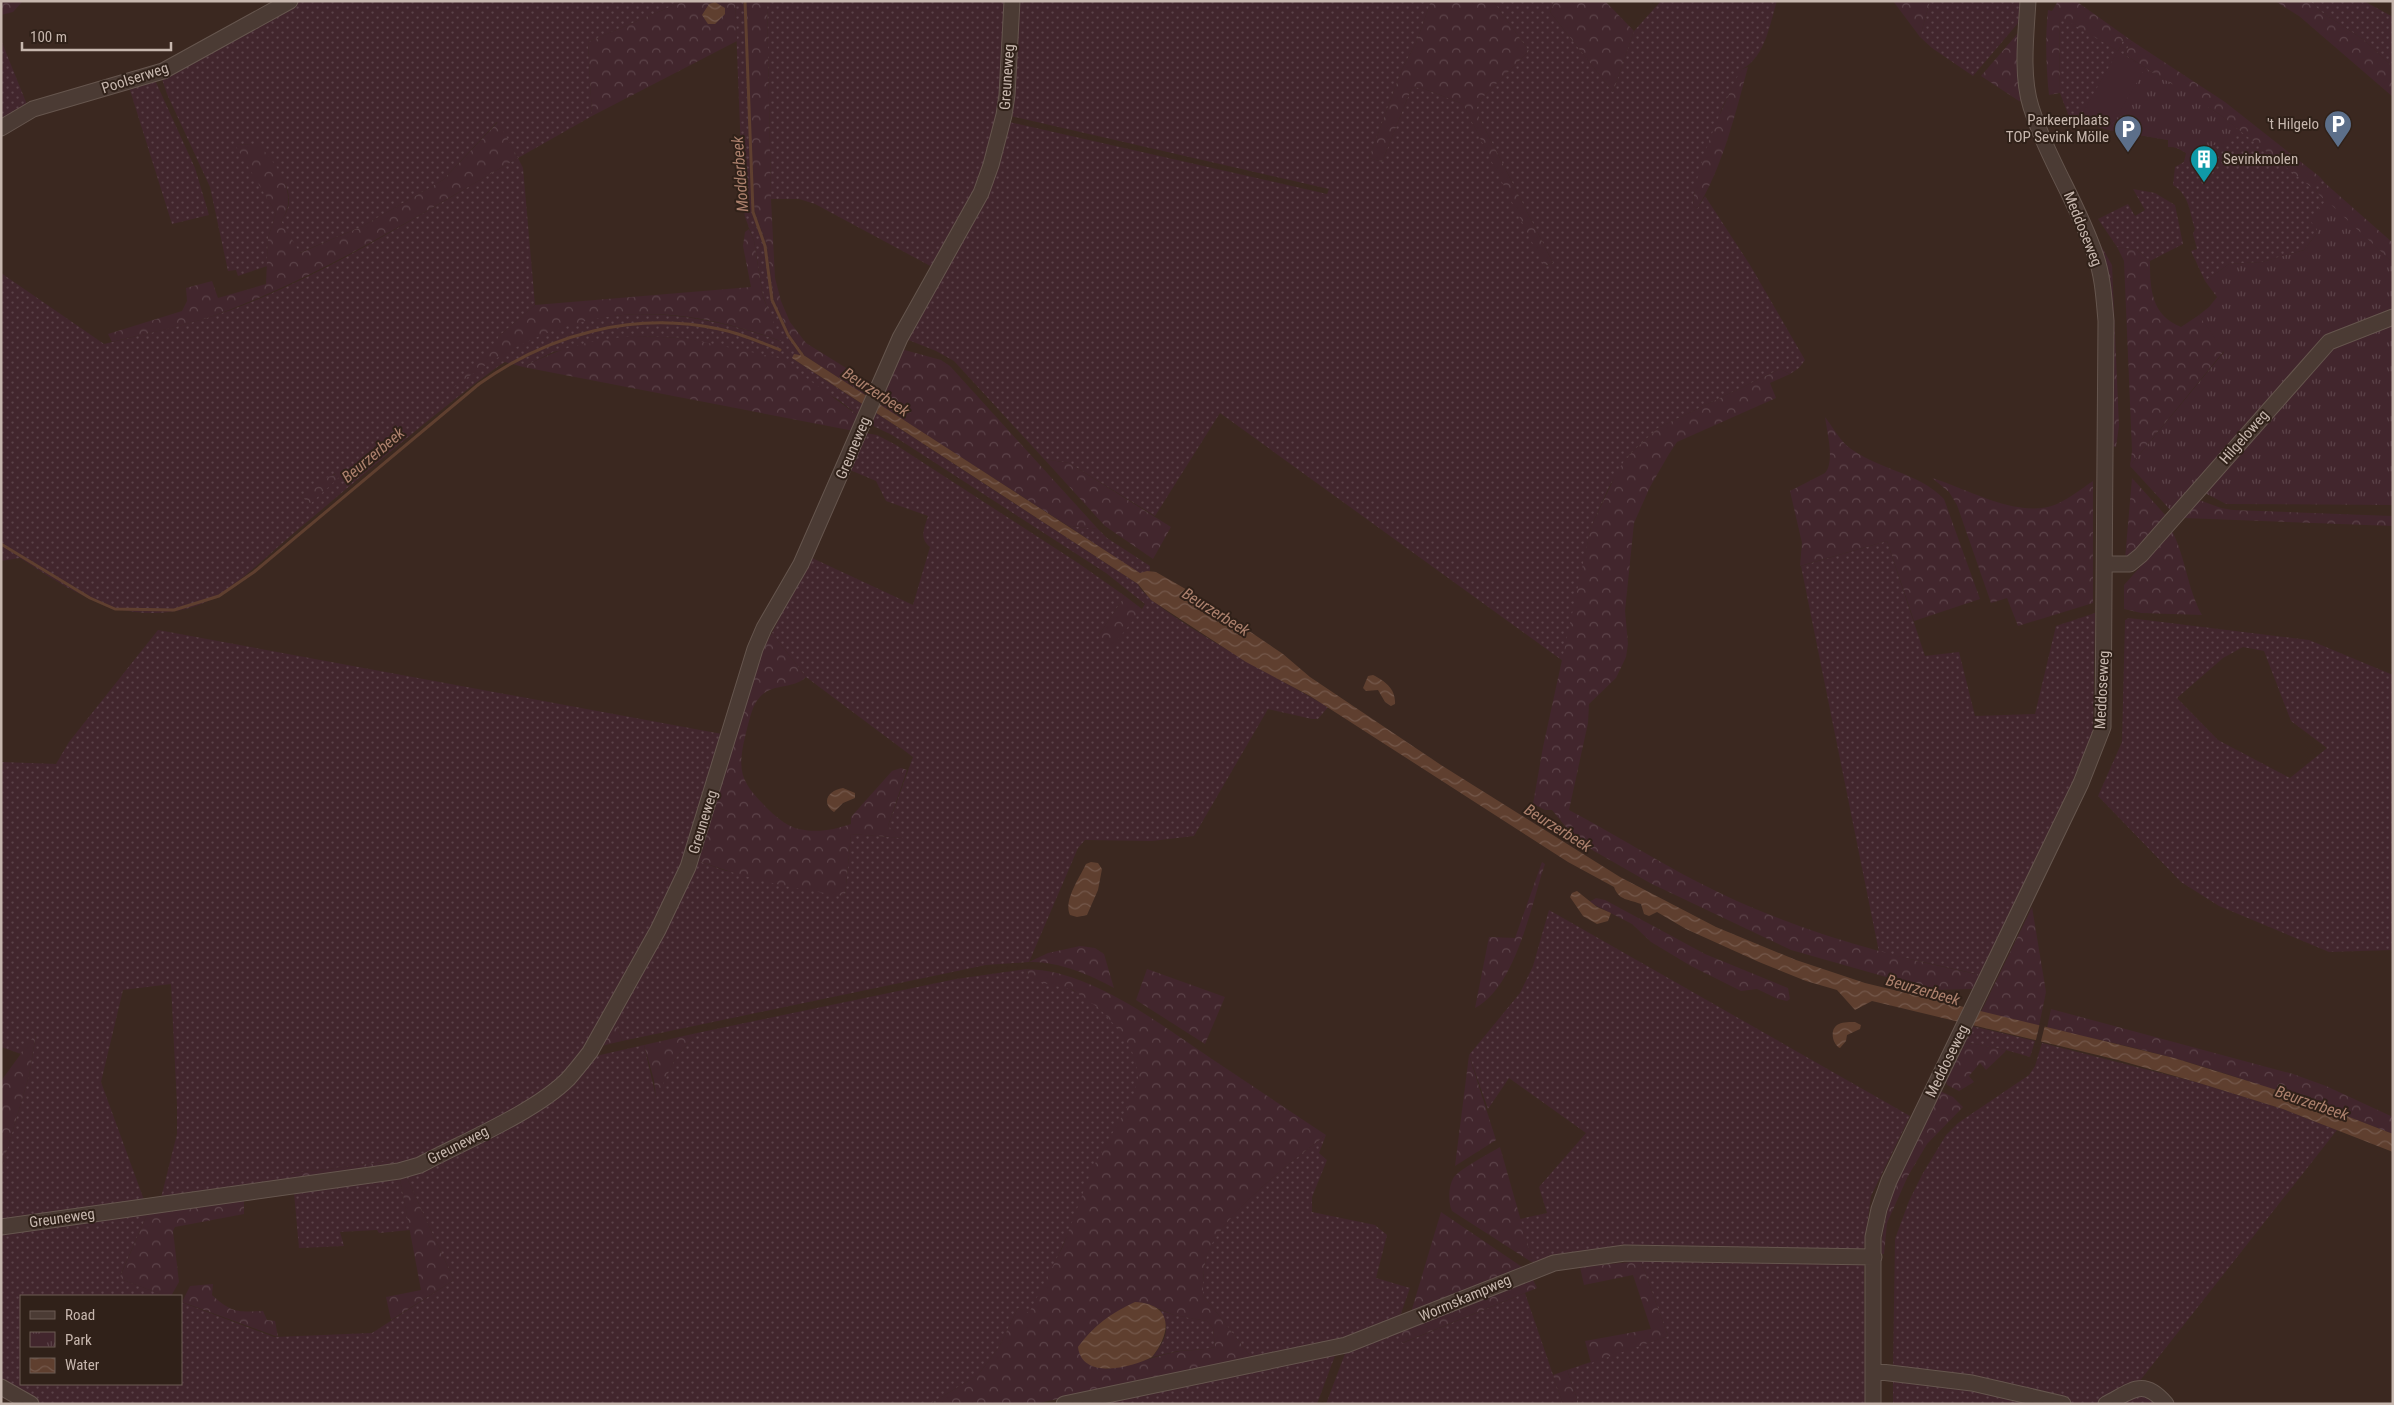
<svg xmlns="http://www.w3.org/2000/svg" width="2394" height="1405" viewBox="0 0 2394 1405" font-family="'Roboto Condensed',sans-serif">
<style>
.grass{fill:url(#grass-dots);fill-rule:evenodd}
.forest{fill:url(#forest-crowns);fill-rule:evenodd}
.park{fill:url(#park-tufts)}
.garden{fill:#42262d}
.water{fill:url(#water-waves)}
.pier{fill:#3b2820}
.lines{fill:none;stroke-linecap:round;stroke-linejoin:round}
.stream{stroke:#5f3f2f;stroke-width:3}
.minor-casing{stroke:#66564e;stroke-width:17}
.minor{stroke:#4b3b34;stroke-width:15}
.labels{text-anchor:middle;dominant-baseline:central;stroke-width:4;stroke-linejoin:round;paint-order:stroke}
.street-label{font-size:15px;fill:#c7b7ae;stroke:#302119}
.poi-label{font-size:15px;fill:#c7b7ae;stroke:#302119;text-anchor:end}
.water-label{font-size:16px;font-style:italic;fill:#ad816d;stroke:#302119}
</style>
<defs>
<pattern id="grass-dots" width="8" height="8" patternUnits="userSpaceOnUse" patternTransform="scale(1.25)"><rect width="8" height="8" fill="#42262d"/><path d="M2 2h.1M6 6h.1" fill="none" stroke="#5c4349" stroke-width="1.8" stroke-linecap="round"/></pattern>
<pattern id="forest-crowns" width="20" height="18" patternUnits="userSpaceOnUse" patternTransform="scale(1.25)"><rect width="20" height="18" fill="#42262d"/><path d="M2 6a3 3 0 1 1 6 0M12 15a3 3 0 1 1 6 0" fill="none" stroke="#5c4349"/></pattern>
<pattern id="park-tufts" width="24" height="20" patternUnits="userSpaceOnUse" patternTransform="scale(1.25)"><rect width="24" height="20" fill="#42262d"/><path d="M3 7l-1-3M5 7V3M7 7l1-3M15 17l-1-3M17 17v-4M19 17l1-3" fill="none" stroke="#5c4349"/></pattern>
<pattern id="water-waves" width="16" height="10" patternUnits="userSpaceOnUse" patternTransform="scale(1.25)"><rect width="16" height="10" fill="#5f3f2f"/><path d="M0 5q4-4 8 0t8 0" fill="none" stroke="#74584b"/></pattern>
</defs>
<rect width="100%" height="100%" fill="#3b2820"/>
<path class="grass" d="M300 1H684L588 42 592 116 518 158 523 168 535 305 499 336 498 340 457 384C474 373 490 360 508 350 596 300 688 308 780 341L763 296 754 241 745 217 743 203 735 1H746L753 200 756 215 767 245 774 299 789 334 805 356 792 358 865 406 860 417 839 400 751 354 684 338 636 336 553 352 523 367 505 362 500 365C431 415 366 473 301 527 272 551 244 580 212 599 195 608 173 613 154 613 103 614 61 584 20 558L1 561V273L104 344C145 334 188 325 228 311 329 274 425 211 518 158L497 122 443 180 363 226 299 253 281 221C304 192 272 164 253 144L236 145 276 213 268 238 267 266 238 276 236 270 228 271 210 187 167 94 161 76 195 61ZM336 473 310 504 301 496Z
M767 1H1009L998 147 936 269 815 204 799 199H771Z
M1017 1H1431L1416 43 1402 69 1369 158 1382 162 1412 87 1422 88 1463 104 1545 266 1553 263 1477 113V107L1482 98 1529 51 1493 1H1555L1550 12 1613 92 1634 31 1661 1H1777C1770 23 1765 58 1742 69L1722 108 1694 194 1693 205 1697 209 1705 196 1750 265 1805 360 1799 368 1790 374 1780 369 1658 428 1627 457 1609 487 1591 527 1563 661 1220 413 1155 516 1069 463 1044 459 954 361 936 351 906 339 991 185 1005 145 1009 122 1327 194 1329 189 1010 116Z
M1930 1H2020L2019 22 1973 76 1932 48 1920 37Z
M2310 1H2364L2393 17V67L2364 40 2320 11Z
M2059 15 2118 51 2125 36 2132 41 2124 54 2219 114 2311 186 2320 177 2326 184 2316 192 2326 200 2318 232 2304 250 2262 262 2229 264 2205 281 2191 251 2197 249 2193 234 2195 229C2189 211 2190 196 2173 185L2175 167 2184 162 2186 153 2175 147H2168V140L2109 130 2078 121 2071 122 2060 93Z
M1 40 28 107 1 124Z
M154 78 195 168 209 215 172 224 129 87Z
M2133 189 2155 193 2175 205 2183 244 2150 261 2137 250 2117 247 2098 219 2128 204 2135 216 2145 210Z
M873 411 1138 584C1147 610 1297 688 1328 707L1318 719H1312L1268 709 1194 836 1152 841 1085 840 1078 848 1029 962 986 965 622 1041 614 1018 696 860 723 870 845 896 851 834 902 838 888 826 913 757 806 677 772 633 810 557 913 605 930 547C919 538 924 529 928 516L886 501 876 481 850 470 865 433 877 435 896 445 1078 563 1125 596 1098 636 1142 609 1145 604 1106 573 892 435 869 424Z
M1068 526 1098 529 1107 538 1150 566V571L1140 574Z
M1887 541 1925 656 1959 652 1975 716 2035 714 2056 626 2095 613 2093 739 1981 975 1879 952 1801 566Z
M2129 618 2309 640 2393 675V950L2329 952 2219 906 2181 882 2098 796 2122 742 2125 620ZM2243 647 2264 651 2291 721 2327 748 2290 778 2218 740 2177 698 2223 658Z
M158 630 722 734 687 850 670 893 573 1067 544 1095 396 1170 393 1161 293 1173 291 1174V1183L161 1198 177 1134V1106L171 984 123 990 101 1082 144 1200 1 1219V1170L29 1076 36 1034 21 1054 1 1047V762L56 764 69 742Z
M1549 910 1910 1116 1871 1196 1864 1249 1533 1263 1520 1219 1547 1213 1539 1187 1586 1133 1509 1078 1488 1109 1469 1055 1520 993 1533 966Z
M1026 969 1028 974C1043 979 1060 983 1074 991 1105 1007 1146 1048 1137 1087 1132 1108 1107 1139 1098 1161 1076 1213 1057 1265 1029 1314L1018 1308 999 1347 978 1375 930 1404H36L1 1384V1229L149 1210 121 1274 123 1280 166 1296H21V1384H181V1302L274 1337 372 1333 454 1280 406 1176 441 1161 596 1056 644 1045 656 1097 675 1059 697 1033 956 979Z
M1972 1026 2035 1041 2030 1057 2006 1050 1964 1042Z
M2042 1043 2196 1082 2283 1109 2337 1130 2135 1387 2101 1404H2069L1893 1370 1895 1239 1909 1201 1923 1173 1946 1135 1958 1123 2029 1075 2035 1066Z
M1326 1135 1319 1153 1327 1160 1312 1197V1212L1375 1225 1387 1235 1376 1278 1410 1288 1399 1319 1369 1332 1252 1358 1203 1295C1203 1279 1203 1264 1209 1249 1225 1213 1293 1160 1326 1135Z
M400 1179 410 1230 379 1233 377 1230 340 1232 344 1246 299 1248 294 1193Z
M1652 1260 1864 1265 1865 1404H1579L1567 1370 1668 1336 1641 1261Z
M1525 1293 1563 1404H1326L1346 1351 1398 1333 1403 1343Z
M1160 1310 1174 1315 1207 1321 1213 1328 1215 1347 1206 1349 1178 1351 1152 1357C1166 1340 1171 1329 1160 1310Z
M1336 1353 1317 1404H1094Z
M1893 1378 1958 1387 2042 1404H1893Z
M2141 1392 2160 1404H2116Z"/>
<path class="forest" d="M1 1H23L13 12 1 15Z
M684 1H735L737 41 592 116 588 42Z
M746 1H767L771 199 775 278 781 301 790 322 806 343 875 386 869 398 805 356 789 334 774 299 767 245 756 215 753 200Z
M1431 1H1493L1529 51 1482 98 1477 107V113L1553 263 1544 266 1463 104 1422 88 1412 87 1382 162 1369 158 1402 69 1416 43Z
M1555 1H1605L1634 31 1613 92 1550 12Z
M1893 1H1930L1920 37Z
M2058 1H2076L2125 36 2118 51 2059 16 2060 93 2049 95C2046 67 2045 38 2048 10L2052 11Z
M2275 1H2310L2320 11 2364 40 2393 67V97L2299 16Z
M2018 33 2022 101H2019L1981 76Z
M2132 41 2225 102 2320 177 2311 187 2219 114 2124 54Z
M1748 67C1735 115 1723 166 1697 209L1693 205C1696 166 1719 115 1736 79L1742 69Z
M498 122 518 158C424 212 330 271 229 310 192 325 151 332 112 342L108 334 182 311 187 301 186 288 212 281 218 298 266 284 268 238 276 213 235 145 253 144 260 146C278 166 300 196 281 221L300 253 363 226 443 180Z
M2326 184 2393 243V263L2316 192Z
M749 229 754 241 763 297 781 341C655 295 561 306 454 387L497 340 499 336 535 305 751 287 743 246 745 232Z
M2092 230 2112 265 2119 426 2116 447 2111 446Z
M2117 247 2137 250 2150 261C2150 289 2151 315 2181 327L2199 315 2224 351 2130 466 2132 451 2124 261Z
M636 336 684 338 779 358 860 417 854 431 523 367C565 346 589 340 636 336Z
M901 349 941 360 950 366 1098 529 1068 526 876 403Z
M1780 369 1790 374 1770 383 1776 398 1677 442 1669 454 1650 487 1634 523 1625 611 1628 644 1626 657 1616 678 1589 704 1588 723 1569 810C1620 837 1669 869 1722 894 1804 933 1892 957 1981 975L1974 989 1932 990 1791 950 1650 883 1594 851 1574 837 1552 810H1545L1533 804 1543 747 1591 527 1618 470 1627 457 1658 428Z
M1825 417C1832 426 1838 437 1846 445 1874 469 1919 472 1944 499L1980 599 1914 621 1887 541 1800 566 1802 543 1790 491 1825 473C1835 461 1827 432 1825 417Z
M1044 459 1069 463 1171 527 1153 559 1105 526Z
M346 471 310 504 301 496 325 478Z
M1932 478C1968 489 2020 520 2057 504 2070 498 2081 489 2093 481V603L2018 626 2007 598 1991 603 1957 505 1949 492Z
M2132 478 2168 518 2135 555 2125 559Z
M2199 500 2221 508 2233 510 2392 516 2393 526 2183 518Z
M2172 531C2186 558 2187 588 2202 615L2141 613 2124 609V585Z
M1125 596 1142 609 1112 647 1098 636Z
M772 633 806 677C790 692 768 680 755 704 750 714 748 726 745 737 736 775 743 784 770 811 776 817 790 828 799 829 818 833 833 830 851 824V817L892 771 901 768 907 770 888 826 903 838 851 834 845 896C791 889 748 879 696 860L761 650Z
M1542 862 1545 864C1531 905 1516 987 1475 1008L1489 937 1515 938Z
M1596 898 1605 900 1705 954 1788 988 1790 999 1787 1001 1778 999 1757 989 1741 991 1691 966 1651 942 1632 924 1589 902Z
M2032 907 2046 992 2039 1026 1981 1012Z
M1080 946 1095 948 1104 954 1114 988C1089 974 1057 961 1029 962L1048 953Z
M1026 969C1090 970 1157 1022 1209 1057 1248 1083 1287 1109 1326 1135 1293 1160 1225 1213 1209 1250 1203 1264 1203 1279 1203 1295L1252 1358 1034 1404H930L978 1375 999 1347 1018 1308 1029 1313 1063 1246 1092 1169 1133 1097 1138 1078 1137 1068 1131 1048 1119 1030 1100 1009 1073 990 1031 980ZM1145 1303 1174 1315 1207 1321 1213 1328 1215 1347C1202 1351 1189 1349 1176 1352 1152 1357 1131 1366 1106 1369Z
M1147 969 1225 997 1205 1044 1136 1000Z
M2051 1009 2293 1074 2326 1086 2393 1117V1134C2322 1106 2250 1080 2177 1059 2134 1047 2090 1038 2047 1028Z
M614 1018 622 1041 597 1047Z
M36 1033 29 1076 1 1170V1081Z
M697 1033 675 1059 656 1098 654 1080 644 1045Z
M1964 1042 2006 1050 2005 1052 1986 1070 1980 1063 1969 1076 1974 1082 1959 1091 1947 1085 1946 1081Z
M1469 1055 1496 1140 1455 1166Z
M1940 1091 1953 1097 1963 1107 1927 1144 1908 1176 1887 1223 1884 1254H1881C1883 1195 1915 1143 1940 1091Z
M1500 1147 1533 1263 1452 1211C1448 1202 1448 1186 1454 1177 1460 1169 1490 1153 1500 1147Z
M393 1161 396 1170 291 1183 289 1176 293 1173Z
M406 1176 454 1280 391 1320 386 1297 421 1290 400 1179Z
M244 1199V1214L175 1227 173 1231 179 1282 171 1296H166L123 1280 120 1277 149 1210Z
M1441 1212 1525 1269 1409 1319Z
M1641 1261 1668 1336 1591 1363 1585 1341 1651 1329 1633 1275 1584 1285 1580 1267Z
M1532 1278 1537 1288 1402 1343 1398 1333Z
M213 1284 212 1295C232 1313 237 1312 263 1311L267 1320 275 1321 278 1337 182 1302 190 1286Z
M1567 1370 1579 1404H1563L1553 1375Z"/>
<path class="park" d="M2145 68 2199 100 2237 130 2226 144 2213 145 2205 159 2189 165 2184 162 2187 154C2182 148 2175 147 2168 147V140L2109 130Z
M2326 200 2393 263V505L2226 504 2205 493 2174 514 2130 466 2224 352 2199 315 2209 307 2217 297 2205 281 2229 264 2262 262 2304 250 2318 232 2310 220Z"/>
<path class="garden" d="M2118 51 2145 68 2109 130 2078 121Z"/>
<path class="water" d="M715 2 725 8V14L715 24H708L702 15 709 4Z
M794 354 805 356 1140 573 1147 571 1156 572 1196 595 1283 654 1310 677 1441 765 1620 877 1716 927 1796 960 1865 983 2174 1058 2290 1094 2393 1134V1152L2283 1109 2196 1082 2118 1060 1872 1001 1855 1010 1837 990 1806 981 1759 962 1686 929 1657 912 1649 916 1644 914 1641 904C1629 899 1619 901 1614 887L1568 862 1310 696 1246 662 1151 600 1138 584 792 358Z
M1373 675C1385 681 1396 689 1395 704L1391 706 1385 702 1378 690 1366 691 1363 688 1368 676Z
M843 788 855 793V798L843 803 834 812C820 802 829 790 843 788Z
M1091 862 1098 863 1102 869 1098 890 1087 915 1077 917 1070 915C1063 901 1080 877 1086 864Z
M1577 891 1597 907 1611 913 1608 921 1597 924 1583 916 1570 897 1572 893Z
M1855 1022 1861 1025 1860 1029 1847 1035 1846 1041 1840 1048C1832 1044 1829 1028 1839 1024 1843 1022 1851 1022 1855 1022Z
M1135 1302C1173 1304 1172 1332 1152 1357 1133 1367 1082 1381 1078 1347 1093 1326 1111 1313 1135 1302Z"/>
<path class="pier" d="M2040 1023 2045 1025 2040 1045 2035 1044Z"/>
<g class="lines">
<path class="stream" d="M745 1 753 212 765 246 772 300 788 335 805 359
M1 544 90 598 115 609 174 610 219 596 254 572 479 384C549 334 634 311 719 329 740 333 760 342 780 350"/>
<g class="minor-casing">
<path id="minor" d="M1 128 33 109 163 71 290 1
M2105 564H2130L2141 555 2329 342 2393 317
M1 1227 399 1171 420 1165C463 1142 535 1112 568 1079 576 1070 583 1061 590 1052L658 930 688 867 755 649 764 628 801 564 900 338 981 193 991 165 1004 115 1007 95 1012 1
M1873 1371 1972 1383 2063 1404
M1 1387 31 1404
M1064 1404 1346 1345 1554 1263 1625 1253 1874 1257
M1873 1404V1237L1879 1209 1889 1181 2081 783 2103 727 2106 321C2104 299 2103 276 2095 254 2078 204 2047 158 2031 107 2021 75 2026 35 2028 1
M2106 1404C2132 1391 2143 1377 2166 1404"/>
</g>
<use href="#minor" class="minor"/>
</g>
<defs>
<g id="parking-pin" transform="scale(1.4375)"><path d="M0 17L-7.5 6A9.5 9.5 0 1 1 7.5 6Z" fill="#5c6f8a" stroke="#302119"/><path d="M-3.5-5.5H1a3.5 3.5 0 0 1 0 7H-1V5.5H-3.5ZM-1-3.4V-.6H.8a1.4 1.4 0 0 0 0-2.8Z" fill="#fff"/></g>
<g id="building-pin" transform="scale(1.4375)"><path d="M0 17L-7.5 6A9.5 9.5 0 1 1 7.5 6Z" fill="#0f9aa8" stroke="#302119"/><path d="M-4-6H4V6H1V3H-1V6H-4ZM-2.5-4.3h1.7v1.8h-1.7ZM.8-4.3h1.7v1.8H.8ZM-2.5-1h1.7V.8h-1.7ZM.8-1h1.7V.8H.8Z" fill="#fff"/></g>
</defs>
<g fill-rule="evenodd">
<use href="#parking-pin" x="2338" y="124"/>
<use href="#parking-pin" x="2128" y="129"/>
<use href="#building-pin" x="2204" y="159"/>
</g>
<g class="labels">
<g class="street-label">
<text transform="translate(1007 77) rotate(-86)">Greuneweg</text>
<text transform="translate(135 78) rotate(-18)">Poolserweg</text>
<text transform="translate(2083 229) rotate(68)">Meddoseweg</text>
<text transform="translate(2244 437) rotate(-49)">Hilgeloweg</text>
<text transform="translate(853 448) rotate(-67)">Greuneweg</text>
<text transform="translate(2102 690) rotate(-87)">Meddoseweg</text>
<text transform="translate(703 822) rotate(-73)">Greuneweg</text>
<text transform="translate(1947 1061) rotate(-64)">Meddoseweg</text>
<text transform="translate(458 1145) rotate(-27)">Greuneweg</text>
<text transform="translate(62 1218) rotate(-8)">Greuneweg</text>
<text transform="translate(1465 1298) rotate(-23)">Wormskampweg</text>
</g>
<g class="poi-label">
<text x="2109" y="120">Parkeerplaats<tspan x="2109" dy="17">TOP Sevink Mölle</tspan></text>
<text x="2319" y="124">'t Hilgelo</text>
<text x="2223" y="159" text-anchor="start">Sevinkmolen</text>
</g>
<g class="water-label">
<text transform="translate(740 174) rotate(-94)">Modderbeek</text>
<text transform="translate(876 392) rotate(33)">Beurzerbeek</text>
<text transform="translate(373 455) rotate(-40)">Beurzerbeek</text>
<text transform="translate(1216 612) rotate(32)">Beurzerbeek</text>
<text transform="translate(1558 828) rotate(32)">Beurzerbeek</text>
<text transform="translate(1923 990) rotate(16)">Beurzerbeek</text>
<text transform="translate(2312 1103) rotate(19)">Beurzerbeek</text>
</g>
</g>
<rect width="2394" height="1405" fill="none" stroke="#c7b7ae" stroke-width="5"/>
<rect x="20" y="1295" width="162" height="90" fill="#302119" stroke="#6c5d55"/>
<rect x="30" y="1311" width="25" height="8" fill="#4b3b34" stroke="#6c5d55"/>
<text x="65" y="1320" font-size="15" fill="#c7b7ae">Road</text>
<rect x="30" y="1332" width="25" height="15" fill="url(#park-tufts)" stroke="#6c5d55"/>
<text x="65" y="1345" font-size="15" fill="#c7b7ae">Park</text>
<rect x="30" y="1358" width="25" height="15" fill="url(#water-waves)" stroke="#6c5d55"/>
<text x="65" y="1370" font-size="15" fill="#c7b7ae">Water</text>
<path d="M22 42v8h149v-8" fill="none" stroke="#c7b7ae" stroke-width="2.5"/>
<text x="30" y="42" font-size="15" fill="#c7b7ae" stroke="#302119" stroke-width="4" paint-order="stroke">100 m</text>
</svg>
